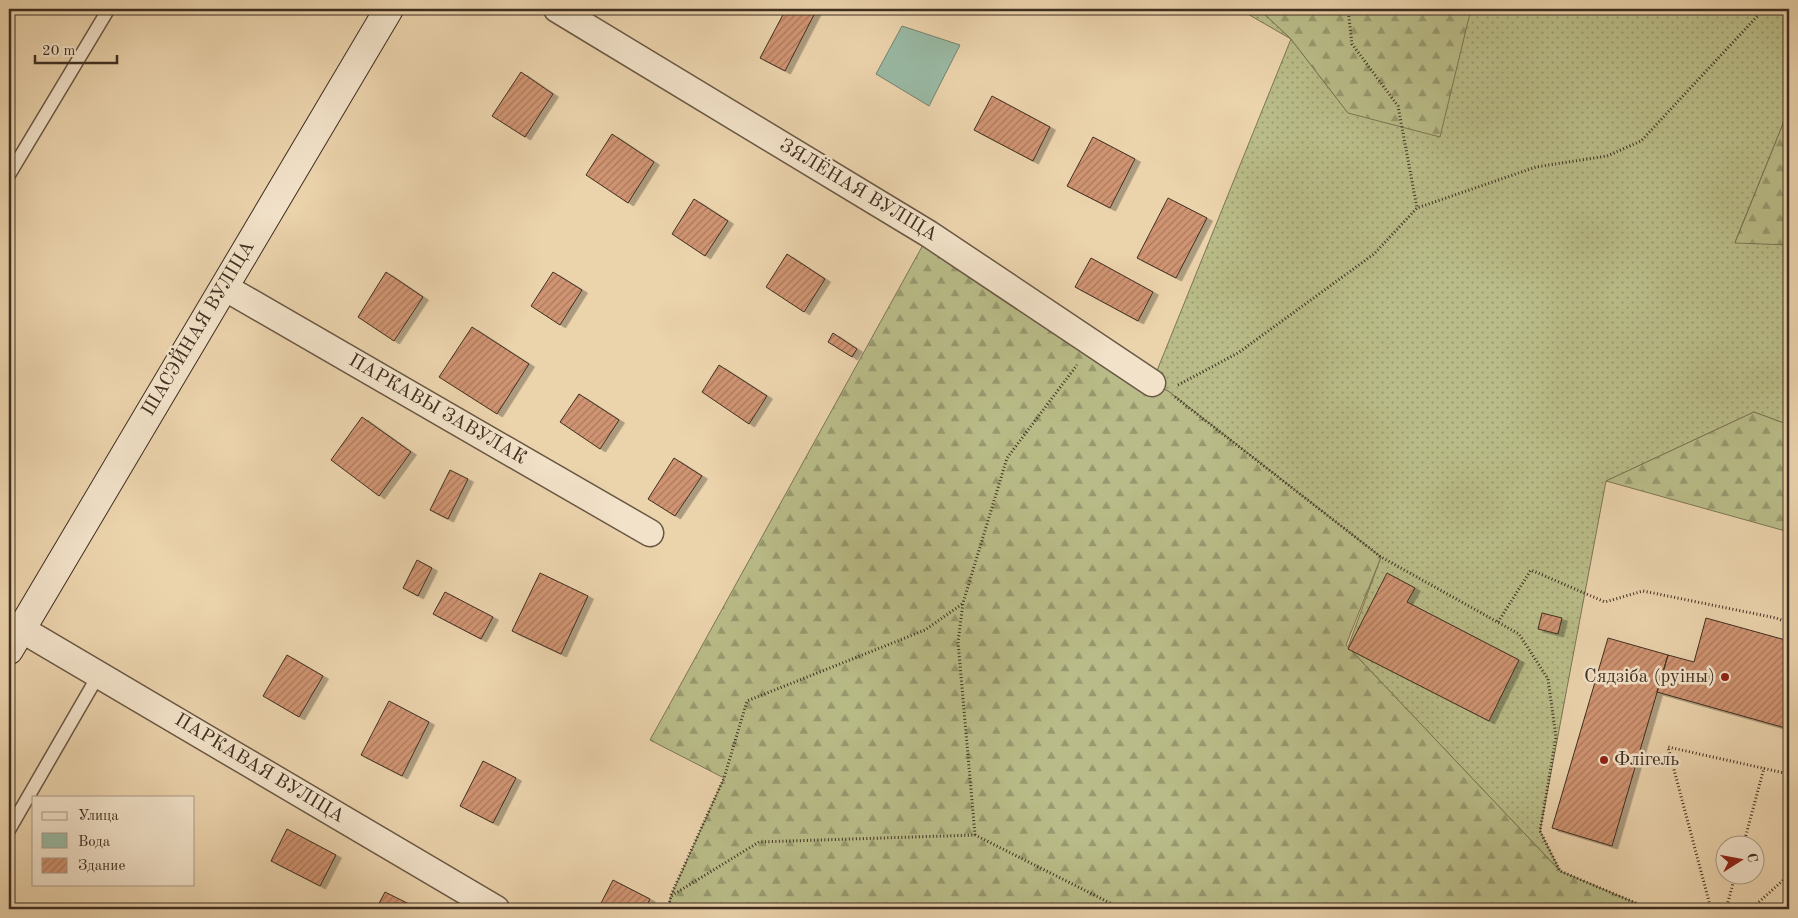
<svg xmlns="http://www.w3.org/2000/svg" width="1798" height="918" viewBox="0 0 1798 918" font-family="'Old Standard TT',serif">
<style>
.grass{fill:url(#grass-dots);stroke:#7c7654}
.forest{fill:url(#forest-firs);stroke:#7c7654}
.water{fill:#99b9a4;stroke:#758270}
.building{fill:url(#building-hatch);stroke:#3f2f21;filter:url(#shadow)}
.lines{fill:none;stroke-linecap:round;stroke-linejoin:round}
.service-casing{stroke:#6a5844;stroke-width:15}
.minor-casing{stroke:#6a5844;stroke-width:29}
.secondary-casing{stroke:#3f2f21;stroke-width:30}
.path{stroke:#3f2f21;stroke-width:3;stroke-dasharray:1 2.5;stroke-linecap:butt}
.service{stroke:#f2e2c9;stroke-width:12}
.minor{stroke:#f2e2c9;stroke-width:26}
.secondary{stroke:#f2e2c9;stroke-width:28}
.poi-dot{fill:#8f2418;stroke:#f2e2c9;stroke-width:2}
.labels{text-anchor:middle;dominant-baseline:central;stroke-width:5;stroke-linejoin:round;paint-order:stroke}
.street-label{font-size:19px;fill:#3f2f21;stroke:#f2e2c9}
.poi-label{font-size:19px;fill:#3f2f21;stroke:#f2e2c9;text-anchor:end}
</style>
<defs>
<pattern id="grass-dots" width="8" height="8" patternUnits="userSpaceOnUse" patternTransform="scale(1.25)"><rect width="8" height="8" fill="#b9bc88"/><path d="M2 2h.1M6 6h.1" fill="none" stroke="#98996f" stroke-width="1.8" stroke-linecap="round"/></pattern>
<pattern id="forest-firs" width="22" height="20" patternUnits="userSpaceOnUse" patternTransform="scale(1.25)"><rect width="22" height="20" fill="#b9bc88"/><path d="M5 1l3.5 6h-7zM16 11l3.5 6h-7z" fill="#98996f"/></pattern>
<pattern id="building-hatch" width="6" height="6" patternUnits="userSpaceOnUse" patternTransform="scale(1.25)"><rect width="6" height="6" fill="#d09472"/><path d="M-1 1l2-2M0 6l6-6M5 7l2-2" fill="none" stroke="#aa795d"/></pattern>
<filter id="shadow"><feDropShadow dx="5.5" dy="3" stdDeviation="0" flood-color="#0004"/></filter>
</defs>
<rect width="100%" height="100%" fill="#ebd3ac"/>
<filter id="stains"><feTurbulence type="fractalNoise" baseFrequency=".004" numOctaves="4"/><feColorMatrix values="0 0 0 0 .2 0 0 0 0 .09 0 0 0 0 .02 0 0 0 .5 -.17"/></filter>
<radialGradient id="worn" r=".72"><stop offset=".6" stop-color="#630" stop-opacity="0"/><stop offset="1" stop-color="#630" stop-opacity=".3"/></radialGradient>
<path class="grass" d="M1239 9H1259L1291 39 1348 113 1470 9H1789V109L1735 242 1789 245V425L1754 412 1606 481 1540 831 1560 871 1348 647 1381 557 1168 391 1152 383 1291 39Z"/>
<path class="forest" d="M1259 9H1471L1440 137 1348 113 1291 39Z
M1789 109V245L1735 243Z
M929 234 1152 383 1168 391 1381 557 1346 645 1560 871 1650 909H668L671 896 724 778 650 740Z
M1754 412 1789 425V532L1606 481Z"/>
<path class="water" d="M902 26 960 45 929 106 876 74Z"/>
<path class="building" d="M786 9H817L785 71 760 58Z
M521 72 553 94 525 137 492 116Z
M992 96 1050 127 1033 161 974 130Z
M612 134 654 162 628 203 586 175Z
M1093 137 1135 159 1110 208 1067 186Z
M1168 198 1207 218 1176 278 1137 258Z
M694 199 728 221 705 256 672 234Z
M787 254 825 279 804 312 766 287Z
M1091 258 1153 292 1138 321 1075 287Z
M386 272 423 297 394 341 358 317Z
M553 272 582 290 560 325 531 306Z
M472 327 529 364 497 414 439 377Z
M833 333 857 349 852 357 828 342Z
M719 365 767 396 749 424 702 392Z
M579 394 619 420 600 449 560 422Z
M362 417 411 452 379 496 331 460Z
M674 458 702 476 675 516 648 499Z
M450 470 468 479 448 519 430 510Z
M417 560 432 568 418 596 403 588Z
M540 573 588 596 561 654 512 631Z
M1387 573 1415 588 1407 602 1519 660 1489 721 1348 649Z
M445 592 493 617 481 639 433 614Z
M1542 613 1562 618 1558 634 1538 629Z
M1706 618 1789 641V729L1657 692 1668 655 1694 662Z
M1608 638 1668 655 1612 846 1552 828Z
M287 655 323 676 299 717 263 696Z
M389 701 429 722 402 776 361 755Z
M483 761 516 778 493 823 460 806Z
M287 829 336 855 320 886 271 861Z
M613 880 650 899 645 909H598Z
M385 892 419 909H376Z"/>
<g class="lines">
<g class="service-casing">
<path id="service" d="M9 175 108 10
M9 830 99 674"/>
</g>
<g class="minor-casing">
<path id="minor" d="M557 9 929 234 1152 383
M224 287 650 533
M21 629 496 909"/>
</g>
<g class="secondary-casing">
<path id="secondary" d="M9 650 389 9"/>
</g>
<path class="path" d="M1348 9 1352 44 1398 106 1417 208
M1178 385 1238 353 1374 254 1417 208 1536 167 1607 156 1641 141 1764 9
M1175 397 1381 557 1519 634 1548 679 1556 737 1540 831 1560 871 1650 909
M1498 622 1531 570 1605 602 1643 591 1776 618 1789 623
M975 835 958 642 963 603 1007 458 1077 365
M1743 846 1764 768
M671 895 724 778 747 701 925 630 962 604
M668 909 671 896 759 842 975 835 1122 909
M1711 909 1668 747 1789 774
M1726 909 1735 876
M1751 909 1789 875"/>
<use href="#service" class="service"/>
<use href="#minor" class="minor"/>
<use href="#secondary" class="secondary"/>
</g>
<g class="poi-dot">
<circle cx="1725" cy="677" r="5"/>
<circle cx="1604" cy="760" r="5"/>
</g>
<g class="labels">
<g class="street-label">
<text transform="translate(858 191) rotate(31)">ЗЯЛЁНАЯ ВУЛІЦА</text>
<text transform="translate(199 329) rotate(-59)">ШАСЭЙНАЯ ВУЛІЦА</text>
<text transform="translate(437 410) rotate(30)">ПАРКАВЫ ЗАВУЛАК</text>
<text transform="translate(259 769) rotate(31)">ПАРКАВАЯ ВУЛІЦА</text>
</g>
<g class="poi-label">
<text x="1715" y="677">Сядзіба (руіны)</text>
<text x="1614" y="760" text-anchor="start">Флігель</text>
</g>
</g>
<rect width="1798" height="918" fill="none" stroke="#ebd3ac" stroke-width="30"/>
<rect x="10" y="10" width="1778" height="898" fill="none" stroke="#3f2f21" stroke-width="2.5"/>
<rect x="15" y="15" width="1768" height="888" fill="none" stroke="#3f2f21"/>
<rect x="32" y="796" width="162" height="90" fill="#f2e2c9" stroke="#aa9a86"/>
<rect x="42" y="812" width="25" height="8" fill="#f2e2c9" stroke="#aa9a86"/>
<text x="78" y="820" font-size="15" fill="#3f2f21">Улица</text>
<rect x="42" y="833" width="25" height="15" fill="#99b9a4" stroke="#aa9a86"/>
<text x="78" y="846" font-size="15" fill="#3f2f21">Вода</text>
<rect x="42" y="858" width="25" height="15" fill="url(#building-hatch)" stroke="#aa9a86"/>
<text x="78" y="870" font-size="15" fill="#3f2f21">Здание</text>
<g transform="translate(1740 860) rotate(79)"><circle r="24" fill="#f2e2c9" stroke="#aa9a86"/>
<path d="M0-4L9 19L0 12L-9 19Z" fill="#8f2418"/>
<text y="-8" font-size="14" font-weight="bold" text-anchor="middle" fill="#3f2f21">С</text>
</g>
<path d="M35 55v8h82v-8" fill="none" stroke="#3f2f21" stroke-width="2.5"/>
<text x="42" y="55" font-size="15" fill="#3f2f21" stroke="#f2e2c9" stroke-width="4" paint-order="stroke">20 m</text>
<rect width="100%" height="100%" filter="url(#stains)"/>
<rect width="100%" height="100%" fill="url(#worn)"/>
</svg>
